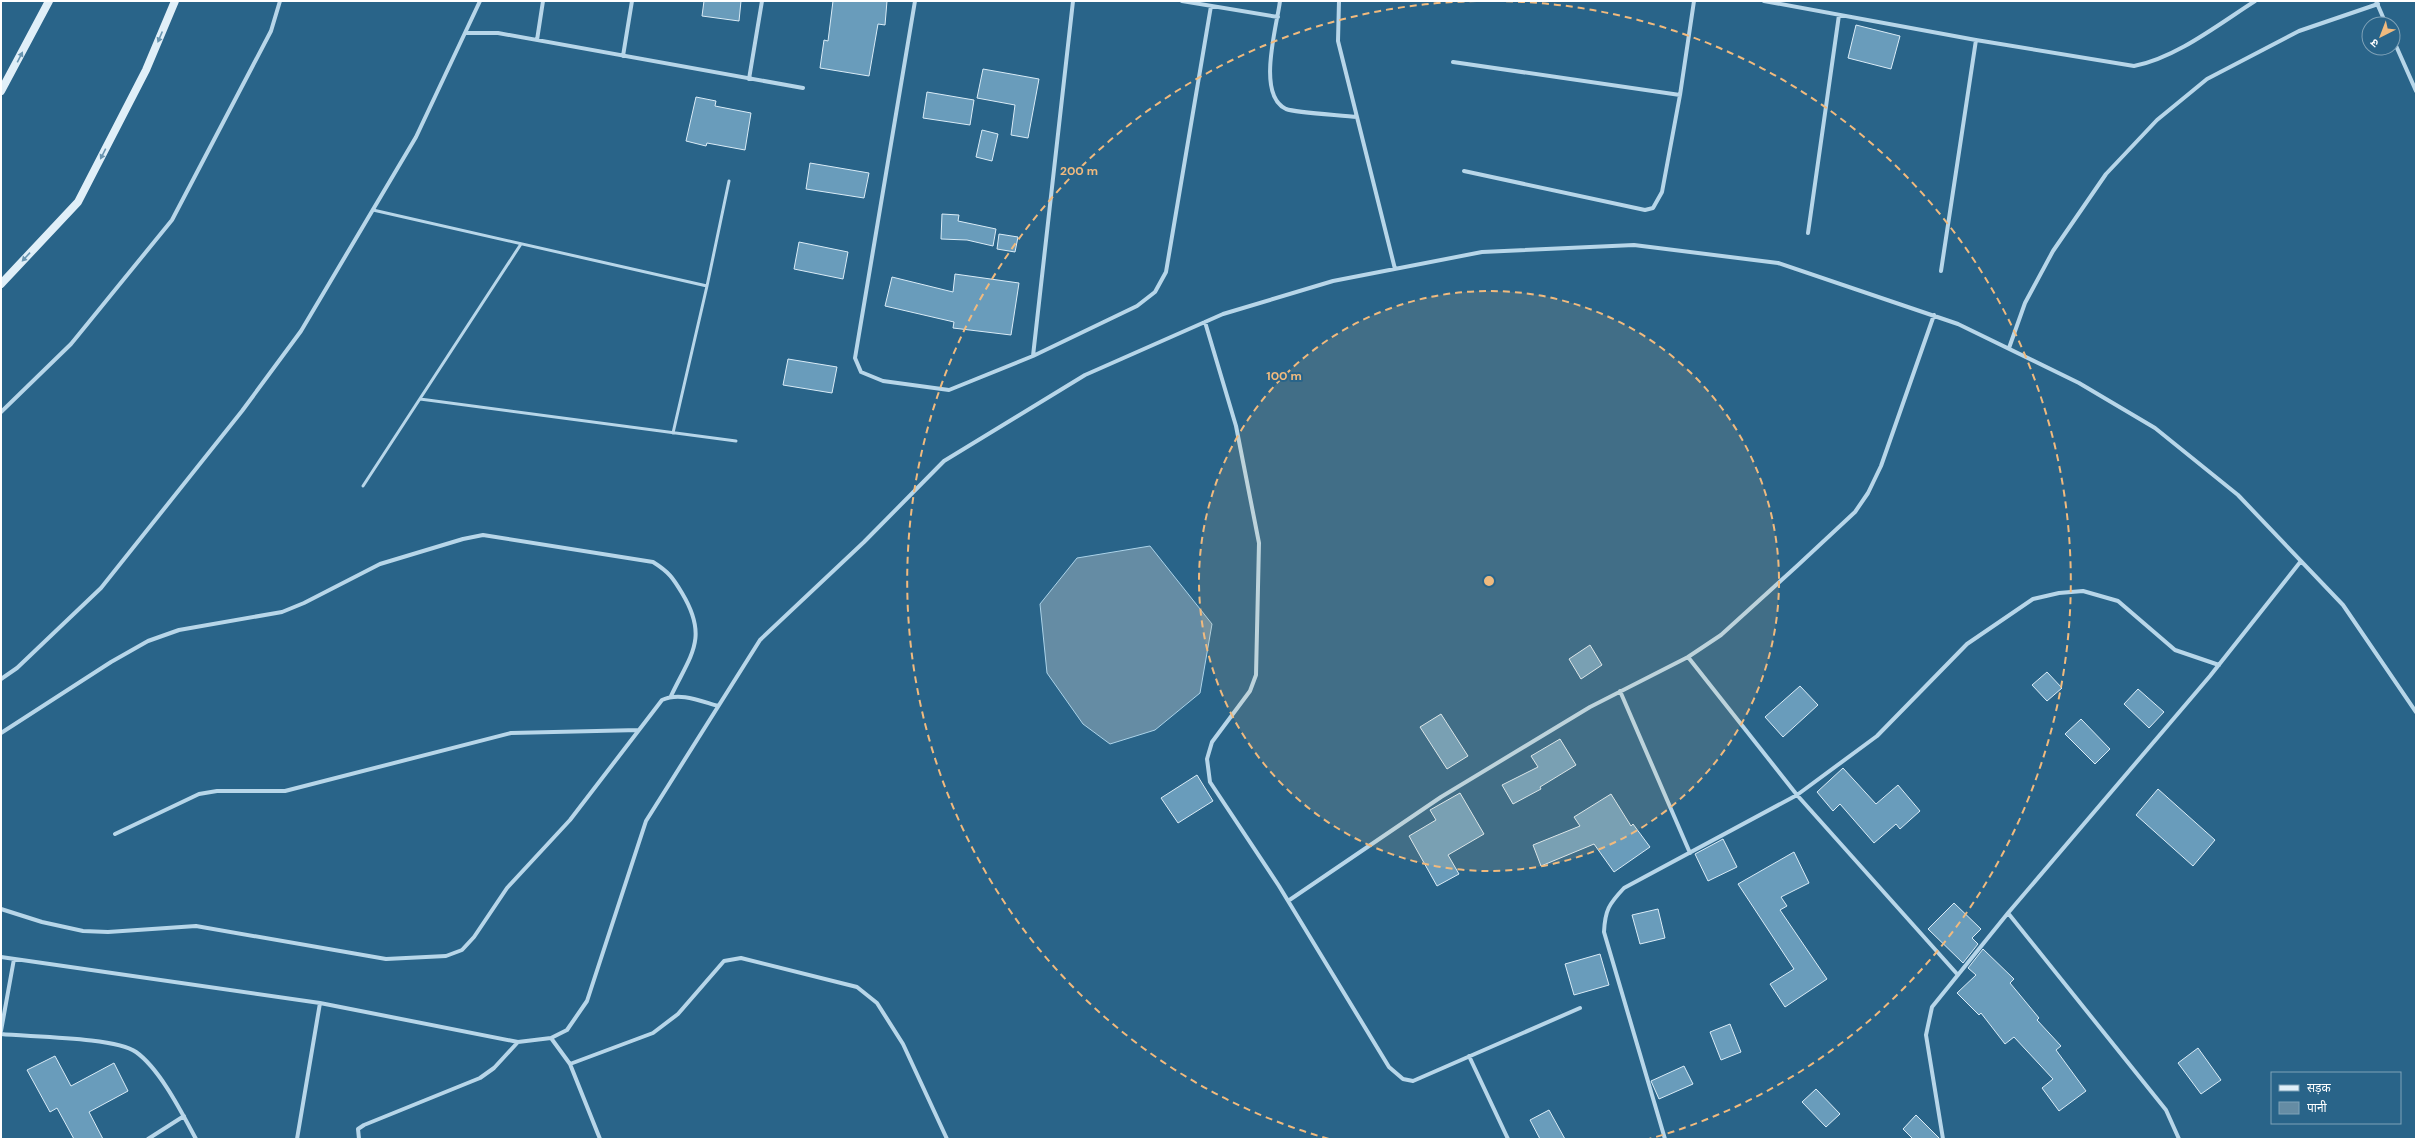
<svg xmlns="http://www.w3.org/2000/svg" width="2417" height="1140" viewBox="0 0 2417 1140" font-family="'DM Sans','Noto Sans Devanagari',sans-serif">
<style>
.water{fill:#658ca4;stroke:#abd3e9}
.building{fill:#699cbb;stroke:#daecf7}
.lines{fill:none;stroke-linecap:round;stroke-linejoin:round}
.lane{stroke:#b7d6e9;stroke-width:3}
.street{stroke:#b7d6e9;stroke-width:4}
.secondary{stroke:#e0eff8;stroke-width:8}
.oneway{fill:#6995b0}
.ring{fill:none;stroke:#f0ba7e;stroke-width:2;stroke-dasharray:7 5}
.centre{fill:#f0ba7e;stroke:#296489;stroke-width:2}
.ring-label{font-size:12px;text-anchor:middle;font-weight:bold;fill:#f0ba7e;stroke:#296489;stroke-width:4;stroke-linejoin:round;paint-order:stroke}
</style>
<rect width="100%" height="100%" fill="#296489"/>
<path class="water" d="M1150 546 1212 624 1200 693 1155 730 1110 744 1083 724 1047 673 1040 604 1077 558Z"/>
<path class="building" d="M704 1H741L739 21 702 16Z
M833 1H887L885 25 878 24 869 76 820 68 824 40 828 41Z
M1856 25 1900 36 1891 69 1848 58Z
M983 69 1039 79 1028 138 1011 135 1015 105 977 98Z
M927 92 974 100 970 125 923 118Z
M696 97 716 101 715 106 751 113 745 150 707 143 706 146 686 141Z
M982 130 998 134 992 161 976 157Z
M810 163 869 173 864 198 806 189Z
M942 214 959 215 958 221 996 229 993 246 967 240 941 239Z
M999 234 1018 237 1015 252 997 249Z
M799 242 848 252 843 279 794 269Z
M955 274 1019 283 1011 335 953 328 954 322 885 306 892 277 953 292Z
M788 359 837 367 832 393 783 385Z
M1590 645 1602 665 1581 679 1569 659Z
M2047 672 2062 688 2047 701 2032 685Z
M1800 686 1818 705 1783 737 1765 717Z
M2138 689 2164 712 2149 728 2124 704Z
M1441 714 1468 756 1447 769 1420 727Z
M2081 719 2110 749 2095 764 2065 734Z
M1560 739 1576 765 1540 787 1541 789 1513 804 1502 785 1538 767 1531 756Z
M1843 768 1876 804 1898 785 1920 811 1900 829 1896 824 1874 843 1840 804 1833 811 1817 792Z
M1197 775 1213 801 1178 823 1161 798Z
M2158 789 2215 840 2193 866 2136 815Z
M1460 793 1484 834 1448 855 1459 874 1437 886 1409 836 1436 820 1430 810Z
M1611 794 1631 826 1633 824 1650 847 1614 872 1594 844 1541 866 1533 845 1580 826 1574 817Z
M1723 839 1737 867 1708 881 1695 854Z
M1794 852 1809 883 1781 897 1787 906 1780 910 1827 979 1785 1007 1770 984 1794 969 1738 884Z
M1954 903 1981 929 1972 938 1978 944 1963 963 1928 929Z
M1658 909 1665 938 1640 944 1632 915Z
M1983 949 2014 979 2010 983 2039 1018 2037 1020 2061 1046 2056 1050 2086 1091 2059 1111 2042 1088 2053 1079 2014 1037 2005 1044 1981 1013 1979 1015 1957 993 1976 975 1968 968Z
M1600 954 1609 985 1574 995 1565 964Z
M1730 1024 1741 1052 1721 1060 1710 1032Z
M2198 1048 2221 1080 2201 1094 2178 1063Z
M55 1056 71 1086 114 1063 128 1091 89 1112 103 1139H74L57 1108 50 1112 27 1070Z
M1684 1066 1693 1084 1659 1099 1651 1081Z
M1816 1089 1840 1114 1826 1127 1802 1102Z
M1549 1110 1565 1139H1540L1530 1120Z
M1916 1115 1939 1138V1139H1913L1903 1129Z"/>
<g class="lines">
<path class="lane" d="M373 210 707 286
M420 399 736 441
M673 433 707 286 729 181
M363 486 521 244"/>
<path class="street" d="M915 1 855 358 861 372 883 381 949 390 1033 356 1137 306 1155 292 1166 272 1211 6
M1182 1 1278 17
M1280 1C1277 26 1256 95 1286 109 1297 113 1342 115 1357 117
M1339 1 1338 41 1395 269
M1764 1 1976 40 2134 66C2176 58 2219 24 2255 1
M2376 1 2386 24
M466 33H498L803 88
M2393 39 2416 91
M537 40 543 1
M623 56 632 1
M1453 62 1680 95
M749 79 762 1
M1464 171 1645 210 1653 208 1662 192 1680 95 1694 1
M1808 233 1839 15
M1941 271 1976 40
M1205 322 1236 426 1259 543 1256 675 1250 691 1212 742 1207 759 1210 782 1279 886 1389 1067 1403 1079 1413 1081 1580 1008
M2009 348 2025 303 2053 251 2106 174 2157 120 2207 79 2299 31 2378 4
M1033 356 1073 1
M1 412 71 344 172 220 271 31 280 1
M1688 657 1797 795 1958 975
M1 679 17 668 101 588 242 411 301 331 416 137 480 1
M1620 691 1690 853
M1 733 111 662 148 641 179 630 282 612 304 603 380 564 463 539 483 535 653 562C669 572 673 578 682 593 709 638 691 654 671 696
M115 834 199 794 217 791H285L511 733 639 730
M1288 901 1441 797 1590 707 1688 657 1721 635 1797 566 1855 512 1868 493 1881 466 1934 315
M1 909 42 922 83 931 108 932 196 926 386 959 446 956 462 950 474 937 507 888 570 820 662 700C680 692 700 701 718 706
M2008 913 2166 1110 2179 1139
M1 957 320 1003 518 1042 551 1038 567 1030 587 1001 646 821 760 640 864 542 944 461 1085 375 1223 314 1333 281 1482 252 1634 245 1778 263 1958 324 2079 383 2155 428 2238 495 2343 605 2416 712
M1 1031 14 959
M1 1034C30 1037 115 1037 136 1052 160 1069 182 1113 196 1139
M551 1038 570 1064 600 1139
M1469 1056 1508 1139
M570 1064 653 1033 678 1014 724 961 741 958 857 987 877 1003 903 1044 947 1139
M148 1139 184 1116
M297 1139 320 1003
M359 1139 358 1129 364 1125 480 1078 494 1068 518 1042
M1665 1139 1604 932C1605 910 1609 904 1624 888L1797 795 1877 736 1967 644 2033 599 2059 593 2083 591 2118 601 2175 650 2219 665
M1943 1139 1926 1035 1932 1007 2008 913 2210 676 2301 561"/>
<path class="secondary" d="M1 91 49 1
M1 284 78 202 146 70 175 1"/>
</g>
<defs><path id="oneway-solid" d="M-6-.8H1V-3.2L6.5 0L1 3.2V.8H-6Z"/></defs>
<g class="oneway">
<use href="#oneway-solid" transform="translate(160 37) rotate(113)"/>
<use href="#oneway-solid" transform="translate(20 57) rotate(-63)"/>
<use href="#oneway-solid" transform="translate(103 154) rotate(117)"/>
<use href="#oneway-solid" transform="translate(26 257) rotate(133)"/>
</g>
<circle cx="1489" cy="581" r="290" fill="#f0ba7e" fill-opacity=".12"/>
<g class="ring">
<circle cx="1489" cy="581" r="290"/>
<path d="M1329 1139A580 580 0 0 1 1484 1M1494 1A580 580 0 0 1 1649 1139"/>
</g>
<circle cx="1489" cy="581" r="6" class="centre"/>
<g class="ring-label">
<text x="1079" y="175">200 m</text>
<text x="1284" y="380">100 m</text>
</g>
<rect width="2417" height="1140" fill="none" stroke="#ffffff" stroke-width="4"/>
<rect x="2271" y="1072" width="130" height="52" fill="#296489" stroke="#7fa2b8"/>
<rect x="2279" y="1085" width="20" height="6" fill="#e0eff8" stroke="#7fa2b8"/>
<text x="2307" y="1092" font-size="12" fill="#ffffff">सड़क</text>
<rect x="2279" y="1102" width="20" height="12" fill="#658ca4" stroke="#7fa2b8"/>
<text x="2307" y="1112" font-size="12" fill="#ffffff">पानी</text>
<g transform="translate(2381 36) rotate(222)"><circle r="19" fill="#296489" stroke="#7fa2b8"/>
<path d="M0-3L7 15L0 10L-7 15Z" fill="#f0ba7e"/>
<text y="-6" font-size="11" font-weight="bold" text-anchor="middle" fill="#ffffff">उ</text>
</g>
</svg>
